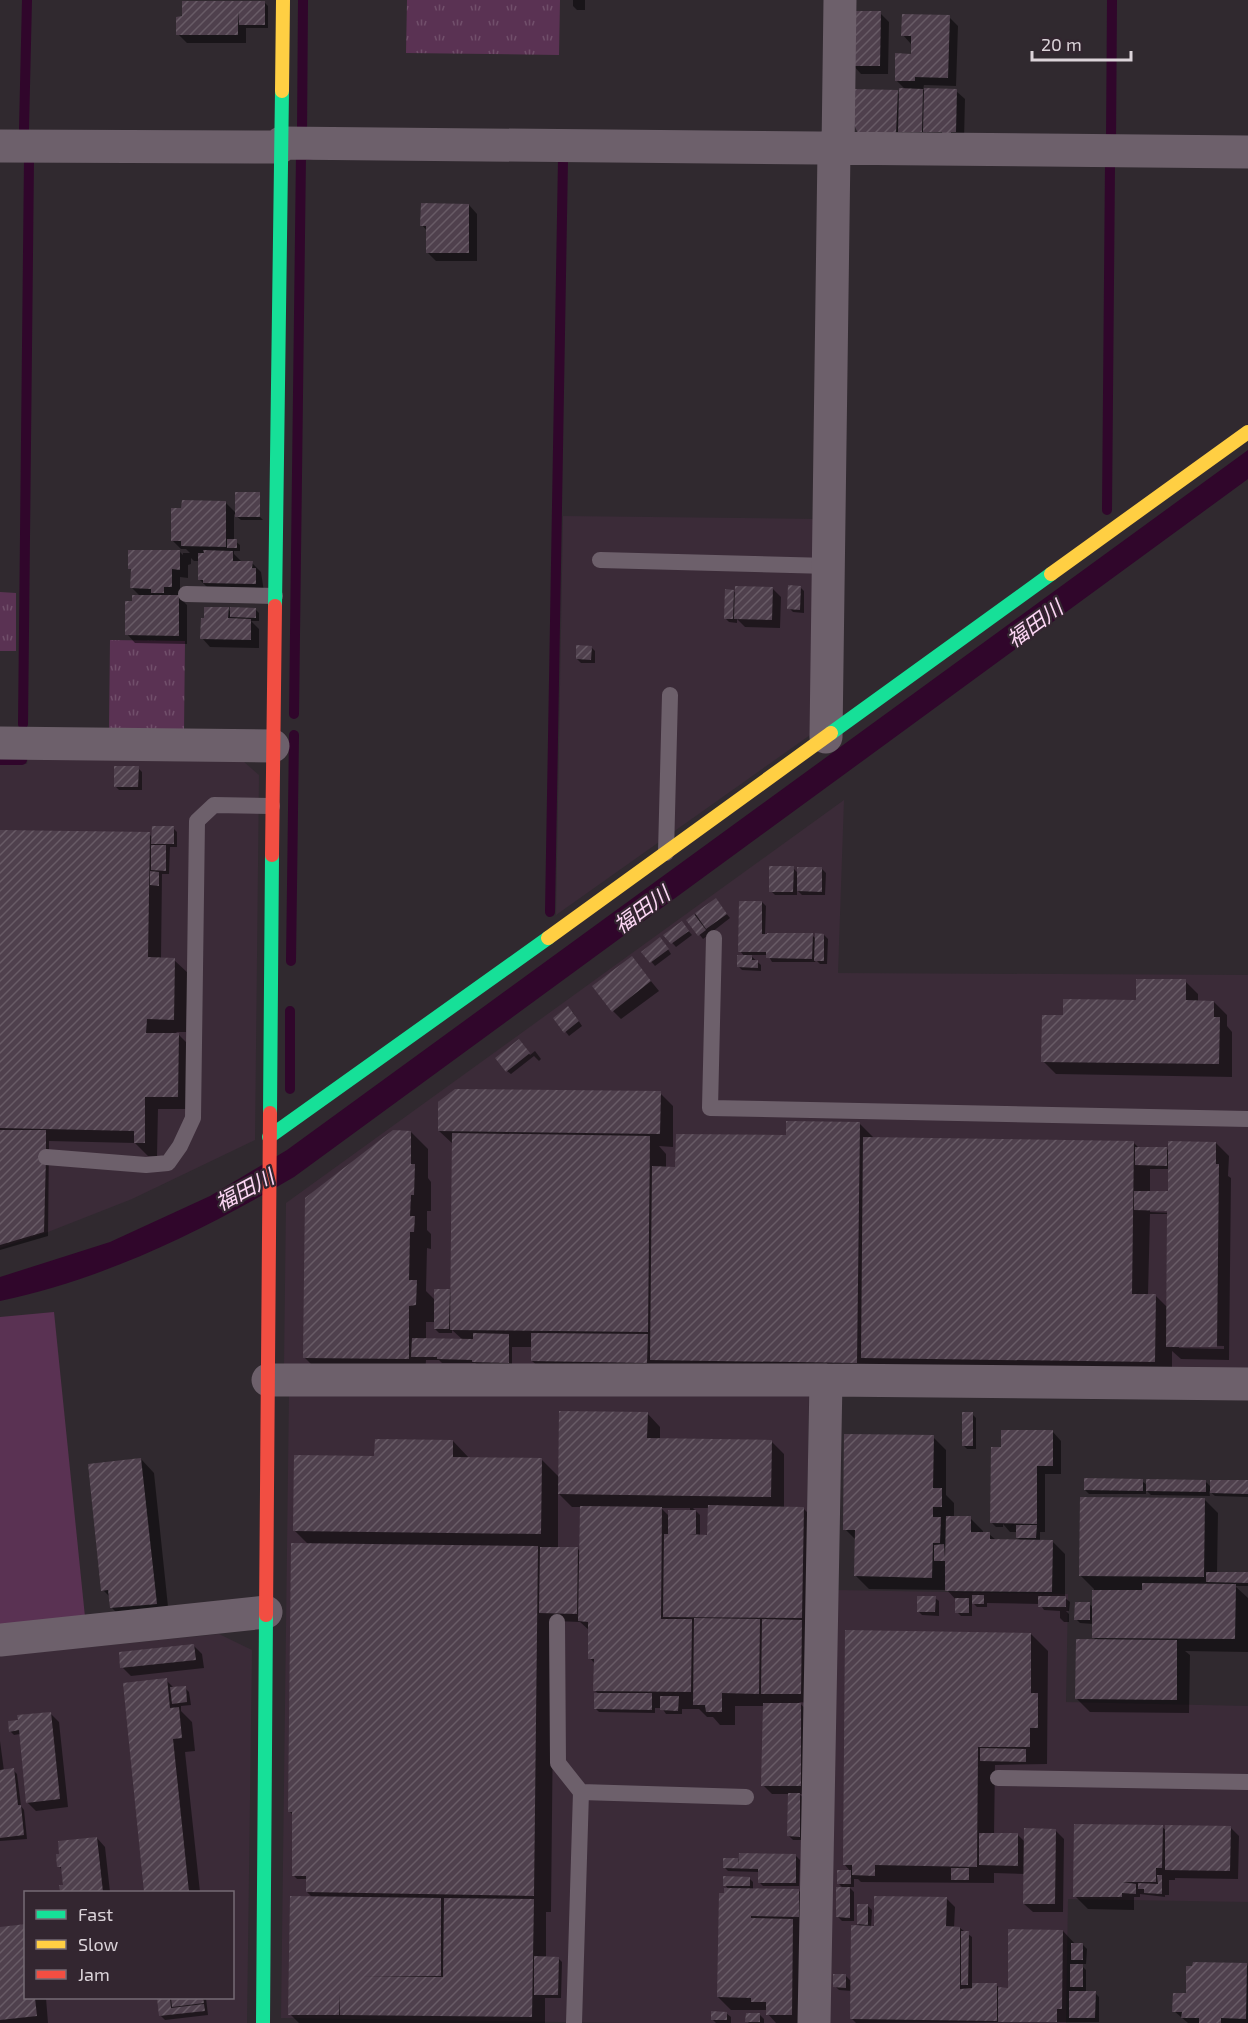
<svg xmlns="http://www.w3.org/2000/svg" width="1248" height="2023" viewBox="0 0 1248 2023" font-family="'Exo 2','Noto Sans JP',sans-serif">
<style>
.built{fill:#3b2b38;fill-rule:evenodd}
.grass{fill:url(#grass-tufts)}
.park{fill:#5a3253}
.water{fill:#30062b}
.shadow{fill:#0007;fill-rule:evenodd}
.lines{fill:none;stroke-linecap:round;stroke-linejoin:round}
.stream{stroke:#30062b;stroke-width:10}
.building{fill:url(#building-hatch)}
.lane{stroke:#6d606b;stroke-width:16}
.street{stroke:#6d606b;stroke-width:33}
.fast{stroke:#16e098;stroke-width:14}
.slow{stroke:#ffcf43;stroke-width:14}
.jam{stroke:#f24e42;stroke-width:14}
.labels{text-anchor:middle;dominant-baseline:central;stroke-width:4.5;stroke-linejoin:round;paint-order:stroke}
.water-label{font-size:21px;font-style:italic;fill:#fcd6f4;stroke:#332630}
</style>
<defs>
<pattern id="grass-tufts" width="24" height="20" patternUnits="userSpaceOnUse" patternTransform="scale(1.5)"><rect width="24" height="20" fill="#5a3253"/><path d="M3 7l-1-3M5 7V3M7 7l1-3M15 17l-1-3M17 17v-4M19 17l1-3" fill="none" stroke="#714f6b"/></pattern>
<pattern id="building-hatch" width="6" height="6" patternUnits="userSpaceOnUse" patternTransform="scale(1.5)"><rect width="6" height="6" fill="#4f404d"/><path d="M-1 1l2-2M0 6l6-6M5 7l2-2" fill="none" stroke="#685b66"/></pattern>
</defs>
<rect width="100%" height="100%" fill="#30292f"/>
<path class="built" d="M563 516 817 519 813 733 556 915Z
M28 758 243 761 259 775 255 1140 132 1199 48 1232 0 1248V764H27Z
M844 800 838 973 1248 975V1370L284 1365 286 1203Z
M289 1392 809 1394 800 2023H630L281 2018Z
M836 1590 1068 1594 1066 1702 1248 1706V1902L1068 1899 1066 2023H828Z
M219 1634 252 1650 247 2023H0V1656ZM26 1892H232V1998H26Z"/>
<path class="grass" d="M407 0H560L559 55 406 53Z
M0 592 16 593V651H0Z
M110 640 185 641 184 731 109 730Z"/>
<path class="park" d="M54 1312 85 1617 0 1626V1317Z"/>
<path class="water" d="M1248 450V479L294 1177C202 1231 105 1279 0 1301V1277L110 1242 210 1196 287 1150Z"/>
<path class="shadow" d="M573 0H585V10H577L573 6Z
M264 2 268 6V28H246V43H187L178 34V18Z
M880 13 889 22 888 74H861L853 65Z
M949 17 958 26 956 86 924 85 923 90 956 91 965 99 964 140H934L926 132V135L869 141 897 92 900 95 906 90 896 80 912 56 911 44 903 35Z
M469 205 477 214V261H436L427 252V231L422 225Z
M237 493 263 520H241L234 514V540L240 545V551H234V554L241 561 252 563 261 572 264 592 208 588 199 579 200 561H194L191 558V564L188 565V578L180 577V595H177L187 605V644L135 643 127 634 134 602 140 596 132 588V571L130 568 180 552 183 555V553H190L186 549H181L172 540 226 503 237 514Z
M800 587 804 591V613L793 612 789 608Z
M772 588 781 597 780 628 745 627 737 619V623L729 622 725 618 733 591 737 594Z
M228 609 231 612 255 609 259 613V621H251L259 629V648L210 647 202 638Z
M591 647 595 651V663H581L577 659Z
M138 768 142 772V790H119L115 786Z
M173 828 177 832V847H170L169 874H162L161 959 174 960 188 973 186 1032H176L192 1048 191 1109H158L157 1156H148L135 1143 49 1141 48 1236 0 1250V831L149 834 153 838Z
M793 868 798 873 822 869 826 873 825 895H802L797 890V895H775L771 891Z
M715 900 730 918 703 939 688 920Z
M762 902 766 906 765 934 812 935 816 939 824 935 828 939 827 964H820L816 960 815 962H772L768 955H750L761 965V971L742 970 738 966 745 957 740 951Z
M685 927 692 935 676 947 665 935Z
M664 943 671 954 655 966 643 952Z
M632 958 659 991 621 1019 613 1011Z
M1185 981 1198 994V1002H1214L1227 1015V1026L1232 1032V1077L1056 1074 1043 1061 1064 1017 1137 1001Z
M572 1011 582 1026 569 1036 555 1018Z
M523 1045 530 1055 535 1051 541 1059 539 1061 534 1056 511 1074 507 1071Z
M660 1093 673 1106V1147L659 1146 666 1154V1168H677L787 1137 859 1123 875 1139 1133 1142 1140 1149H1167L1170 1152 1216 1143 1229 1156 1228 1176 1231 1178 1229 1360 1181 1359 1172 1351V1378L541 1369 532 1361V1347H512V1366L478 1365 475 1363H442L439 1360H426L425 1376 321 1374 304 1357 411 1132 428 1149V1178L431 1182V1211H427V1230L431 1234V1249L427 1248 426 1291 436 1301 449 1291 452 1294 453 1144 439 1131ZM1150 1169H1169V1195L1150 1192ZM1150 1209 1174 1210V1213L1150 1212ZM1150 1214H1169L1168 1308 1155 1295H1148ZM426 1322H435V1329L439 1333H452V1330L463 1340H426ZM1179 1345 1224 1346V1349L1179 1348Z
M647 1413 660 1427V1439L771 1441 784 1454V1508H803L816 1521 809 1703 799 1702 809 1713V1794H799L804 1798 803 1840H793L789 1836V1794H772L763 1785 764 1706H735V1725H720L713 1717H707L699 1709H682V1714H666L662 1708H655V1713L599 1712 595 1708 599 1694 595 1691V1664L590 1658V1631L580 1622 554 1621 551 1912H546V1958H558L562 1962 561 1998H545V2023H299L290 2014 313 1898 307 1892V1879H297L293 1875 294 1816 289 1811 309 1545 294 1530 376 1457 453 1441 470 1459H541L560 1478ZM558 1493 572 1507H581L580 1551 577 1548H558ZM661 1508H690V1511L669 1516ZM693 1508H709L708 1536H700V1515Z
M972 1414 976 1418V1449H967L963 1445Z
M1053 1432 1061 1441V1474H1045V1532H1040V1541H1052L1065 1554V1598L1070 1602 1069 1611H1066L1069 1614V1622H1064L1060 1618V1611L1044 1610 1040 1604 987 1603V1607H977L972 1602V1616H961L957 1612V1601L947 1590 869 1589 856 1576V1540L845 1529 933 1437 946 1450V1495L954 1503V1517L970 1518 983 1531V1534H989L996 1540 1021 1541 1018 1538V1532H1010L1003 1524V1527H996L992 1523 1000 1448Z
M141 1459 154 1473 169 1616 125 1621 112 1608 111 1598 103 1590Z
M1142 1481 1148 1486 1205 1481 1211 1487 1248 1482V1497L1215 1496 1209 1491 1210 1496 1151 1495 1146 1490V1494H1089L1085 1490Z
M1204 1499 1218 1513 1217 1573 1248 1574V1586H1235L1248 1598V1652L1185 1651 1190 1655 1189 1713 1090 1712 1077 1699 1097 1641 1093 1637V1624L1080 1623 1076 1619 1089 1604 1093 1607 1094 1589 1080 1575Z
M935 1598 939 1601V1616L922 1615 918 1611Z
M1031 1634 1048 1651 1047 1764 995 1765 994 1835H1018L1025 1842 1055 1830 1064 1839 1063 1912H1033L1024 1904 1025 1874 994 1873V1883L861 1882 858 1879H854V1887H849L854 1892V1921H842L838 1917 843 1888 838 1883 839 1872H851L844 1864Z
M194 1646 202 1654 204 1668 131 1676 122 1667Z
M166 1680 175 1689 185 1688 189 1692 191 1705 181 1706V1711L192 1722 195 1751 185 1752 200 1892H146L124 1684Z
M50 1713 59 1722 68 1807 36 1811 27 1802 20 1734 14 1735 10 1731Z
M0 1741 4 1771 13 1770 17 1774 21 1806 24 1810 27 1839 0 1841Z
M1162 1827 1167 1831 1230 1827 1239 1836 1238 1879 1175 1878V1880H1169V1895H1165V1897L1140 1894V1897H1134V1910L1088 1909 1075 1896Z
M97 1838 105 1847 110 1892H62L61 1887 64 1886 62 1870 59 1866Z
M796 1856 800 1860 799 1886H763L759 1882V1872L728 1871 724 1867V1860Z
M749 1878 753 1882V1890L799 1891 812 1904 800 2023H776L768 2014V2010H731L718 1997 725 1895 729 1890 725 1885Z
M946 1898 955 1907 954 1928H960L972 1937V1984L996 1985 1001 1989 1009 1992 1063 1931 1076 1945H1083L1087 1949 1086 1964H1080L1086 1970V1993H1095L1099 1997V2022L856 2023 852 2019V1991L839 1990 835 1986 846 1976 852 1982 861 1927 858 1924 868 1906 872 1910 871 1927H878Z
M0 1928 26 1998H46L48 2023H0Z
M1246 1965 1248 1966V2023H1188L1174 2011Z
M159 1998H206L208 2015 165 2020 161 2016Z
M726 2013 731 2017V2023H716L712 2019Z
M760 2015 764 2019V2023H749L747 2021Z"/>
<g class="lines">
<path class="stream" d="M24 129 27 0
M302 133 303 0
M1111 142 1112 0
M1107 510 1110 164
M294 714 301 155H310
M23 724 29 159
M0 760H22
M550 912 563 159
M291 961 294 735
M290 1089V1011"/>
</g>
<path class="building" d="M182 1H265V25H239L238 11V35H176V17L182 16Z
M853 11H881L880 66H851Z
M902 14 950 15 948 78 915 77V81H895V53L911 54V36H901Z
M899 88 923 89 922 132H898Z
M924 88 957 89 956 132H951V136H943L942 132H923Z
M852 89 898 90 896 134 858 133 851 119Z
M421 203 469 204V253H426V226H420Z
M235 492H260V517H235Z
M182 500 226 501V547L181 546V541H171V508H181Z
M227 539H237V548H227Z
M128 550H180V570L172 569V587H164V593H151V589L130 588 131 569H128Z
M203 550 233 551V561H253L252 568H256V584L203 583V580H198V553H204Z
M788 585 801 586 800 610 787 609Z
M735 586 773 587 772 620 734 619Z
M725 589 734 590 733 619H724Z
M132 595H179V636L125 635V601H132Z
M204 607H229L228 618 251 619V640L200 639 201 618H204Z
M230 607 256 608V618L230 617Z
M576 645 592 646 591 660 576 659Z
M114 766H139L138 787H114Z
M152 826H174V844H151Z
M0 830 150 832 148 957 175 958 174 1020 147 1019 146 1033H179L178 1097H145V1143H134V1131L0 1128Z
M151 845H166V871L151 870Z
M769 866H794L793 892H769Z
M797 867H822V892L797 891Z
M150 871 159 872V886L150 885Z
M716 898 727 914 706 929 695 913Z
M739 901H762V934H767V933H813L812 959 766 958V952H738Z
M694 914 706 930 698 936 686 920Z
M682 921 689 931 671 944 663 935Z
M815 933 824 934V961H814Z
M660 937 669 949 650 963 641 952Z
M737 955H752V960H758V968L737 967Z
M632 956 651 981 612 1012 592 986Z
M1136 979H1186V1000L1214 1001V1017H1220L1219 1064 1041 1062 1042 1015H1063V999L1136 1000Z
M568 1006 579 1021 564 1033 553 1018Z
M519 1039 530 1053 506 1072 495 1058Z
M455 1089 661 1091 660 1134 438 1131V1102Z
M786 1121 860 1122 857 1363 650 1360 652 1166 675 1167 676 1134 786 1135Z
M0 1130H46V1157L44 1232 0 1245Z
M393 1130 411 1131V1164H415L414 1195H411L410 1216H415L414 1232H410L409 1280H417L416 1305 409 1306V1359L303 1358 305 1198Z
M452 1133 650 1136 648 1332 450 1330Z
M863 1137 1134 1141 1132 1294H1156L1155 1362 861 1358Z
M1168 1141 1216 1142V1164H1219L1217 1347H1166L1167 1211 1134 1210V1191H1168Z
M1135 1147H1167V1166L1135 1165Z
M434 1289H450L449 1329H434Z
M473 1333 509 1334V1363L472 1362V1360L437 1359V1357H411L412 1338 473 1339Z
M531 1333 648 1334 647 1363 531 1361Z
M559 1411 648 1412 647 1438 772 1440 771 1497 558 1494Z
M962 1412H973V1446H962Z
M1001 1430H1053V1466H1037V1524L990 1523 991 1447H1001Z
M844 1434 934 1435 933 1488H942V1507H933V1517H941L940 1543H933L932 1578 854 1576 855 1530H843Z
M375 1439 453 1440V1457L542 1458 541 1534 293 1531 294 1455 374 1456Z
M141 1458 157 1604 110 1608 108 1590 101 1591 88 1464Z
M1084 1478 1143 1479V1491L1084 1490Z
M1146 1479 1206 1480V1492L1146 1491Z
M1210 1480H1248V1494L1210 1493Z
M1080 1497 1205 1498 1204 1577 1079 1576Z
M708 1505 804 1507 802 1618 663 1617 664 1534H668V1510H696V1534H688L707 1535Z
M580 1506 662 1507 661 1619H692L691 1692 593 1691 594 1659H588V1622L578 1621Z
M946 1516H971V1532H990V1539L1053 1540 1052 1592 945 1591V1561H934V1545L944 1544 945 1558Z
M1016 1525H1037L1036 1538H1016Z
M291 1543 538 1546 534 1896 306 1892V1876H292V1812H288Z
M540 1547H578L577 1614 539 1613Z
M1206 1572H1248V1583L1206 1582Z
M1142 1583 1236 1584 1235 1639 1092 1638V1590H1142Z
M972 1595H984V1604H972Z
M917 1596H936L935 1612H917Z
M1038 1596H1066V1607H1038Z
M955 1598H969V1613H955Z
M1075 1602H1090V1620H1074Z
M694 1618 760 1619 759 1694 722 1693V1712H706L705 1705H693Z
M762 1619 802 1620 801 1694H761Z
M845 1630 1031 1633V1693H1038V1728H1030V1747H978L977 1867 875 1865V1876L852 1875V1865H843Z
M1076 1639 1177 1640V1700L1075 1699Z
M194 1644 196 1660 120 1668 119 1652Z
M167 1678 170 1708 179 1707 182 1738 173 1739 189 1892H144L123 1683Z
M186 1686 187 1702 172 1704 170 1687Z
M594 1693H652V1710L594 1709Z
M660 1696H679L678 1711 660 1710Z
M763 1703H801V1786H761Z
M51 1712 60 1799 26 1803 19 1730 9 1732 8 1721 18 1720 17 1715Z
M980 1748 1026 1749V1762L980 1761Z
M14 1768 18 1805H21L24 1835 0 1838V1770Z
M788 1793H800V1837L787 1836Z
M1074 1824 1163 1825 1162 1868H1156V1882H1122L1136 1884V1894L1122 1893V1897H1073Z
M1165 1825 1231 1826 1230 1871 1165 1870Z
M1024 1828 1056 1829 1055 1904H1023Z
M979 1833H1018V1866L979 1865Z
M97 1837 103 1892H60L59 1885H63L61 1867H57L56 1854H59L58 1841Z
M739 1853 796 1854V1883H758V1869L723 1868V1858H738V1865Z
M951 1868H969V1880H951Z
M837 1870H851V1884H837Z
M1157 1875H1162V1894L1144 1893V1889H1138V1883L1158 1884Z
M723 1876 750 1877V1886H723Z
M836 1887H850V1918L836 1917Z
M724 1888 799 1889V1917L751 1916V1918L793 1919 792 2015H766V2002H751V1998L717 1997 719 1893H724Z
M290 1896 441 1898V1976H361L443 1977 444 1898 534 1899 532 2017 340 2015 339 1994V2015H288Z
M874 1896 947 1897 946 1926 960 1927V1989L972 1988V1983H997V2021L850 2019 851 1925 874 1926Z
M857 1904H868V1925L857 1924Z
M26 1924V1998H35L37 2016 0 2020V1927Z
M1008 1929 1063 1930 1062 2009H1057V2022H998V1987L1008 1988Z
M961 1931H969L968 1985H961Z
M1071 1943H1083V1960H1071Z
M534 1956 559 1957 558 1995H534Z
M1193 1962 1247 1963 1246 2019 1221 2018V2023H1199V2018H1181L1182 2012H1172L1173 1993H1186V1966H1192Z
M1070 1964H1083V1987H1070Z
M833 1974H846V1988L833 1987Z
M1069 1991H1096L1095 2018H1069Z
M157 1998H170L171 2008 204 2004 205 2011 159 2016Z
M171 1998H203L204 2003 172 2007Z
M711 2011 727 2012V2020H711Z
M746 2013H760V2022H745Z"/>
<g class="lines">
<path class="lane" d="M600 560 829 566
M186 594 275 596
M666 853 670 695
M714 938 710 1108 1248 1119
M46 1157 146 1165 168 1163 180 1146 193 1118 197 821 214 805 272 806
M557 1622 558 1763 581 1792
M998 1778 1248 1782
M574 2023 581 1792 746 1797"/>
<path class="street" d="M281 143 1248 152
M0 146 280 147
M838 149 840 0
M826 737 834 149
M0 743 273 746
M268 1380H826L1248 1384
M0 1640 266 1612
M814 2023 826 1380"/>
<path class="fast" d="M275 606 282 91
M831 733 1051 574
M270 1113 272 855
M269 1137 548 938
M263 2023 266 1615"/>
<path class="slow" d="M282 91 283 0
M1051 574 1248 432
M548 938 831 733"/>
<path class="jam" d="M272 855 275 606
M266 1615 270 1113"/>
</g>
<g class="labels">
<g class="water-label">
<text transform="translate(1034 623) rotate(-36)">福田川</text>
<text transform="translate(641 909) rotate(-36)">福田川</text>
<text transform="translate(244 1189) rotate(-28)">福田川</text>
</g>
</g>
<rect x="24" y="1891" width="210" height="108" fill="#332630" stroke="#766b74" stroke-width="1.5"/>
<rect x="36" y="1910" width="30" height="9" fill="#16e098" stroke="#766b74" stroke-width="1.5"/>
<text x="78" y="1921" font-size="18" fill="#dbd3d9">Fast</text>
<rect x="36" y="1940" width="30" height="9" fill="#ffcf43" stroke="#766b74" stroke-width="1.5"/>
<text x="78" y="1951" font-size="18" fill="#dbd3d9">Slow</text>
<rect x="36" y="1970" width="30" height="9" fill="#f24e42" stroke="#766b74" stroke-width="1.5"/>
<text x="78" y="1981" font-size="18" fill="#dbd3d9">Jam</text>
<path d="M1032 51v9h99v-9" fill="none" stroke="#dbd3d9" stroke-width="3"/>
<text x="1041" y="51" font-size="18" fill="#dbd3d9" stroke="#332630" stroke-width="4.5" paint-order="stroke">20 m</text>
</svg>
